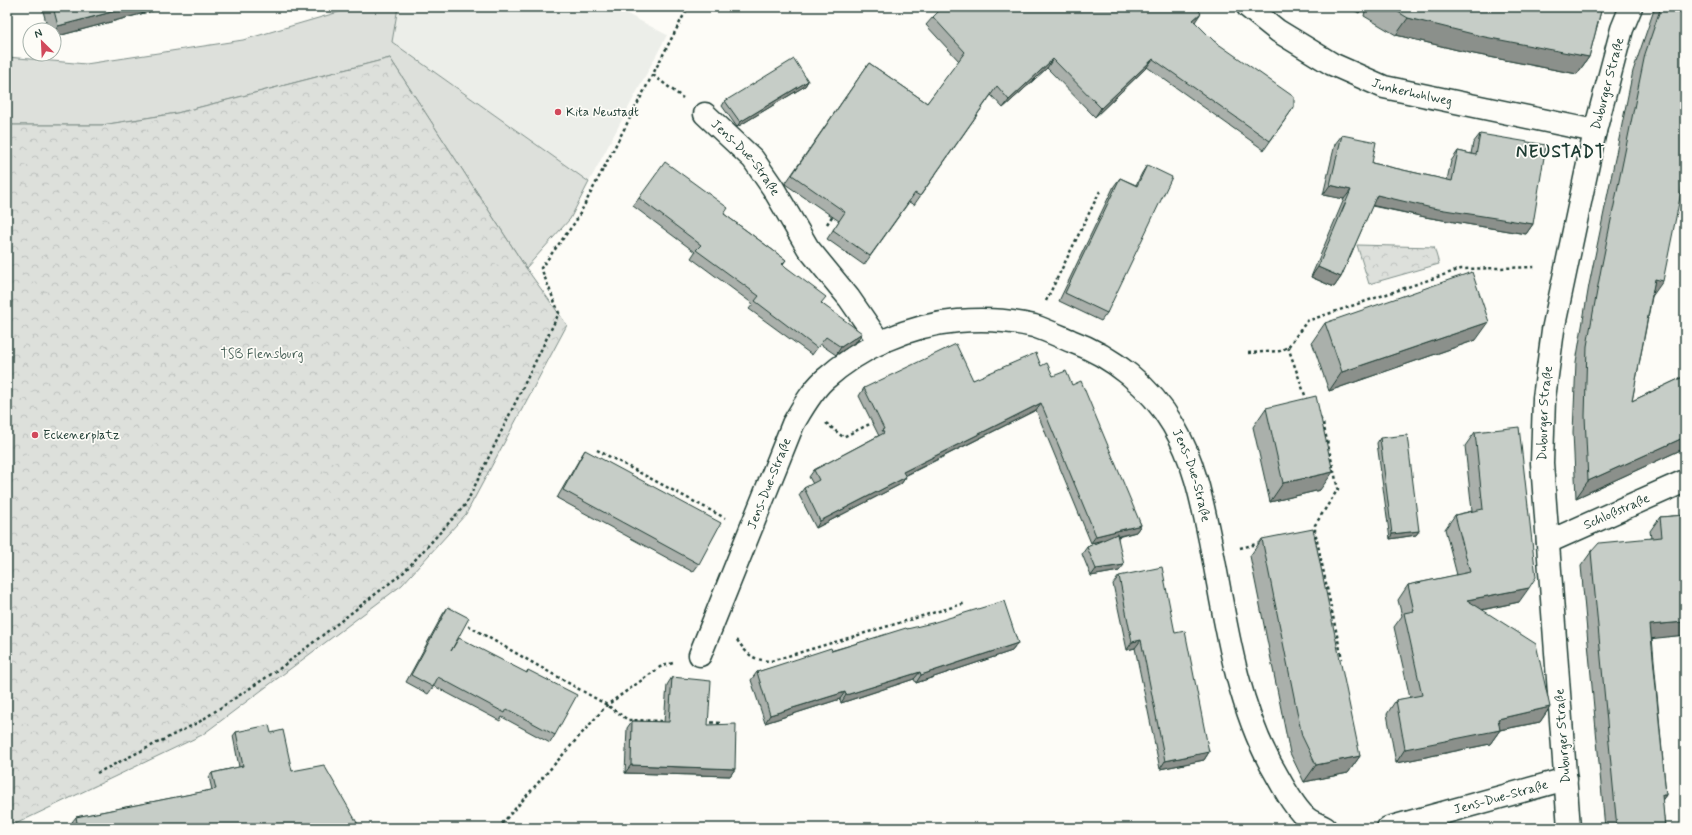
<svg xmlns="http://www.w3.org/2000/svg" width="1692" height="835" viewBox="0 0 1692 835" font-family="Mynerve,sans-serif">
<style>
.built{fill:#eceee9}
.grass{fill:#dde0db;stroke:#7e8e88}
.park{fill:url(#park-crowns);stroke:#7e8e88}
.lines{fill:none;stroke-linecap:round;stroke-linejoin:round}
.minor-casing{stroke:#1f3d34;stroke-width:25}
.tertiary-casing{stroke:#1f3d34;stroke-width:25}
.path{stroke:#1f3d34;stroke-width:2.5;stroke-dasharray:3 3;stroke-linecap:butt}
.minor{stroke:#fdfcf7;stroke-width:22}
.tertiary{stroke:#fdfcf7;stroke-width:22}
.wall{fill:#aab0ab;stroke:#1f3d34}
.shaded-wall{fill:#8b908b;stroke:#1f3d34}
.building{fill:#c6cdc7;stroke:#1f3d34}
.poi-dot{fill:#d1495b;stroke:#fdfcf7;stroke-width:1.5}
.labels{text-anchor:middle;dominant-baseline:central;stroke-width:3.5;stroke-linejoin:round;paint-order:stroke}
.street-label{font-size:13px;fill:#1f3d34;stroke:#fdfcf7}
.poi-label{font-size:13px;fill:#1f3d34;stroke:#fdfcf7;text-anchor:start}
.park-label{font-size:13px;fill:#455e55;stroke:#fdfcf7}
.district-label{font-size:17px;font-weight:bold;letter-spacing:1px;fill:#1f3d34;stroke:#fdfcf7}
</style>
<defs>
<pattern id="park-crowns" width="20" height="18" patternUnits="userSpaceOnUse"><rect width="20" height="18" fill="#dde0db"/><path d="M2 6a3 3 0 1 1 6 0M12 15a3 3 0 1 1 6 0" fill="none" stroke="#bdc1bd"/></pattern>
</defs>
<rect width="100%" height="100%" fill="#fdfcf7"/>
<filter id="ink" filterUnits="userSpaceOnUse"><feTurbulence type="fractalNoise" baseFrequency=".025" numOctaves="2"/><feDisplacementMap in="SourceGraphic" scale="8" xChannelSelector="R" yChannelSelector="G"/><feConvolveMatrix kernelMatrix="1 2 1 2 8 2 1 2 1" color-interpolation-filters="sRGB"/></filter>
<g filter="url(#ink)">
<path class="built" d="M398 7H614L667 35 589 182 392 42Z"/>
<path class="grass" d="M356 7H398L392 42 589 182 570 219 526 268 390 58 177 113 102 125H7V57L86 64 243 40Z"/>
<path class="park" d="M390 58 526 268 567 325 466 514 402 585 202 735 7 828V125H102L177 113Z
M1357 245 1434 247 1439 264 1369 284Z"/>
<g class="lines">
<g class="minor-casing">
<g id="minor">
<path id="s1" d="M1248 7 1278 31 1332 64 1384 87 1595 131"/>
<path id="s2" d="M705 114 753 159 773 188 808 248 849 298 880 343"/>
<path id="s3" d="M1548 542 1685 481"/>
<path id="s4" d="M700 655 793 424C802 409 811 392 824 380 861 347 909 325 958 321 982 319 1009 320 1034 326 1046 330 1059 336 1071 341 1112 356 1151 387 1173 425 1194 460 1202 501 1210 540 1225 616 1234 696 1271 765 1280 780 1294 810 1309 820 1314 823 1320 825 1325 828"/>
<path id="s5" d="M1388 828 1566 779"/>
</g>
</g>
<g class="tertiary-casing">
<g id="tertiary">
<path id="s6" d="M1569 828 1542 463 1544 398 1553 330 1595 131 1622 29 1631 7"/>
</g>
</g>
<path class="path" d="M653 75 683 98
M827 224 833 215
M1046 301 1100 191
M1288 347 1307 401
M1248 353 1280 351 1288 347 1307 321 1461 269 1537 267
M1320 418 1323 423 1338 489 1315 525V531L1342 659
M826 423 843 437 874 422
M597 450 725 518
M1240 548 1261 543
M463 623 607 705 628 720 666 721
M737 640C748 655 752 660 771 661L966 603
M705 722 720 723
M97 773 199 722 279 669 404 572 466 504 559 313 541 268 576 221 688 7
M498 828 607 705 660 667 673 663"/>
<use href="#minor" class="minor"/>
<use href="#tertiary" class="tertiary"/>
</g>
<path class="wall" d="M42 7H167L54 37V30H48Z
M1348 7H1364L1359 13Z
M1366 7H1602L1589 57 1577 74 1474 54 1396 35 1364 16Z
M1655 7H1685L1652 297 1632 401 1685 376V448L1576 498 1573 432 1576 362 1589 285 1633 71Z
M933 17 1195 22 1214 41 1294 107 1264 150 1147 67 1095 117 1047 68 1003 108 991 95 914 205 909 202 864 265 827 239 839 221 785 184 869 63 927 103 959 61 926 25Z
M808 81 805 86 737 127 722 106 725 101Z
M1480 134 1533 224 1526 234 1425 217 1372 206 1341 277 1334 287 1311 277 1344 199 1323 195 1335 144 1342 135 1372 163 1447 180 1451 161 1458 151 1471 154 1473 143Z
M1147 165 1107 313 1101 321 1059 301 1114 186 1120 178 1136 185 1142 173Z
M639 198 724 214 786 260 783 264 822 303 857 341 836 355 820 344 812 355 749 309 753 304 691 258 695 252 633 206Z
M1685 278V293L1681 284Z
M1325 323 1476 340 1329 391 1312 342Z
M1041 366 1053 376 1072 385 1141 525 1136 532 1118 537 1119 571 1091 576 1082 554 1087 547 1104 540 1091 543 1036 410 905 476 906 477 901 484 816 528 799 495 804 488 813 484 809 477 814 470 878 436H879L859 396 864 388 973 380Z
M1266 408 1320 490 1270 502 1253 427Z
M1475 432 1519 602 1482 610 1550 707 1540 722 1500 730 1490 744 1396 763 1387 714 1396 700 1410 698 1394 627 1402 616 1398 600 1408 585 1457 575 1445 529 1455 515 1472 511 1465 446Z
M1380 438 1419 531 1416 535 1390 539 1377 443Z
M585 450 699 564 693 572 557 498 580 458Z
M1685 515V635L1652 638 1666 795 1662 800 1665 828H1605L1581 566 1591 552 1651 538 1650 531 1660 517Z
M1262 539 1360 756 1348 773 1304 782 1290 753 1250 556Z
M1119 576 1175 633 1209 752 1204 760 1160 769 1135 648 1127 650 1113 584Z
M448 607 457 641 526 673 528 670 555 735 550 743 502 717 500 721 434 686 428 694 406 682 443 614Z
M907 629 1018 643 1012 651 916 683 914 679 841 703 840 699 765 723 751 680 757 672Z
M672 677 708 725 735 769 730 776 625 773 627 728 632 721 664 722 667 685Z
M236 732 271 733 292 771 360 828H74L72 822 76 817 212 790 209 777 212 773 239 767 233 736Z"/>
<path class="shaded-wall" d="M131 7H167L54 37V33L58 26Z
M1201 13 1195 22 1193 20Z
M1408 18 1589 57 1577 74 1474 54 1396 35Z
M1053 59 1047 68 1003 108 1009 100Z
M1153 59 1147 67 1095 117 1101 108Z
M808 81 805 86 737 127 740 122Z
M1330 185 1351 190 1344 199 1323 195Z
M1377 195 1533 224 1526 234 1425 217 1370 205Z
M1318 267 1341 277 1334 287 1311 277Z
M1655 279 1663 281 1651 298Z
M1489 322 1476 340 1329 391 1342 372Z
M862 333 857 341 836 355 841 347Z
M1041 403 1036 410 898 479 903 472Z
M1685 437V448L1576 498 1588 481Z
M1333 472 1320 490 1270 502 1283 483Z
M906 477 901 484 816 528 820 521Z
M1141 525 1136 532 1091 543 1096 536Z
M1419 531 1416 535 1390 539 1392 534Z
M1124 565 1119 571 1091 576 1096 569Z
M1529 588 1519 602 1457 615 1467 600Z
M1685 622V635L1640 640 1650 625Z
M1141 640 1135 648 1127 650 1132 642Z
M1018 643 1012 651 916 683 921 675Z
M920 672 914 679 841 703 846 695Z
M845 692 840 699 765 723 770 715Z
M1550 707 1540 722 1494 731 1500 730 1490 744 1396 763 1405 749 1498 719Z
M1209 752 1204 760 1160 769 1165 761Z
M1360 756 1348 773 1304 782 1316 765Z
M631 765 735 769 730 776 625 773Z
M1662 795H1666L1656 809Z"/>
<path class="building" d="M53 7H131L58 26Z
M943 7H1195L1201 13 1193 20 1214 41 1294 97V107L1270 141 1153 59 1101 108 1053 59 1009 100 997 86 920 196 915 193 870 256 833 230 845 212 792 175 869 63 927 103 965 52 933 17Z
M1390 7H1602L1589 57 1485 37 1408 18Z
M1661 7H1685V173L1663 281 1655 279 1632 401 1685 376V437L1588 481 1585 416 1587 346 1601 269 1645 54Z
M794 59 808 81 740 122 725 101Z
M1480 134 1546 145 1533 224 1432 208 1377 195 1341 277 1318 267 1351 190 1330 185 1342 135 1376 142 1372 163 1452 181 1458 151 1476 155Z
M665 162 728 208 724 214 786 260 782 264 826 297 821 303 862 333 841 347 826 337 817 348 755 301 759 296 696 250 701 245 639 198Z
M1147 165 1172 177 1107 313 1065 293 1120 178 1137 186Z
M1472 272 1489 322 1342 372 1325 323Z
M956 344 973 380 1036 353 1041 366 1047 363 1053 376 1066 371 1072 385 1081 381 1141 525 1096 536 1041 403 903 472 906 477 820 521 804 488 819 480 814 470 884 433 882 430 884 429 864 388Z
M1316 396 1333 472 1283 483 1266 408Z
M1519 427 1536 577 1529 588 1467 600 1536 644 1550 707 1498 719 1500 730 1405 749 1396 700 1422 695 1404 613 1414 611 1408 585 1470 572 1455 515 1483 509 1475 432Z
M1407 435 1419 531 1392 534 1380 438Z
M585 450 721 523 699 564 563 490Z
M1685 515V622L1650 625 1666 795H1662L1665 828H1617L1591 552 1599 543 1662 537 1660 517Z
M1313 529 1360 756 1316 765 1302 736 1262 539Z
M1117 534 1124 565 1096 569 1087 547Z
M1162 567 1175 633 1185 631 1209 752 1165 761 1141 640 1132 642 1119 576Z
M1004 601 1018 643 921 675 920 672 846 695 845 692 770 715 757 672 831 648 832 651 906 628 907 629 932 623Z
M448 607 469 618 451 651 459 638 527 673 528 670 577 695 555 735 507 709 505 713 438 677 433 687 411 675Z
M672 677 711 681 708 725 736 724 735 769 631 765 632 721 669 722Z
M269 725 271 733 283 730 292 771 324 765 360 828H78L76 817 216 789 212 773 243 766 236 732Z"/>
</g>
<g class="poi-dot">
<circle cx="558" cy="112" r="4"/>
<circle cx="35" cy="435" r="4"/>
</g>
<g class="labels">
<g class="street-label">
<text stroke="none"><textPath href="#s6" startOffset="752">Duburger Straße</textPath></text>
<text stroke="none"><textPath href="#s1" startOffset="187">Junkerhohlweg</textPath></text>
<text stroke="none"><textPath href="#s2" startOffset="60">Jens-Due-Straße</textPath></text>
<text stroke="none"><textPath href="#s6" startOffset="416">Duburger Straße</textPath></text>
<text stroke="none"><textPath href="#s4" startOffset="757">Jens-Due-Straße</textPath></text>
<text stroke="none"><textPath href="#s4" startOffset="185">Jens-Due-Straße</textPath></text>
<text stroke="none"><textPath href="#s3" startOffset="75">Schloßstraße</textPath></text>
<text transform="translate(1563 736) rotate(-94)">Duburger Straße</text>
<text stroke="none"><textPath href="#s5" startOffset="117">Jens-Due-Straße</textPath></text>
</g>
<g class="poi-label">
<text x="566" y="112">Kita Neustadt</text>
<text x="43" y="435">Eckenerplatz</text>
</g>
<g class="park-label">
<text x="262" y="354">TSB Flensburg</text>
</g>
<g class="district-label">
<text x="1561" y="152">NEUSTADT</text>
</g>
</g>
<rect width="1692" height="835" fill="none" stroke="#fdfcf7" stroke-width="24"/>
<rect x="12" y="12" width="1668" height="811" fill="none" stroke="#1f3d34" stroke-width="1.5" filter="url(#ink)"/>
<g transform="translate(42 42) rotate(336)"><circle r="19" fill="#fdfcf7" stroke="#a4b0a9"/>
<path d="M0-3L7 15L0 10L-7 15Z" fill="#d1495b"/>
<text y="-6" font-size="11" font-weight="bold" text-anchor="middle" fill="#1f3d34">N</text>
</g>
</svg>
